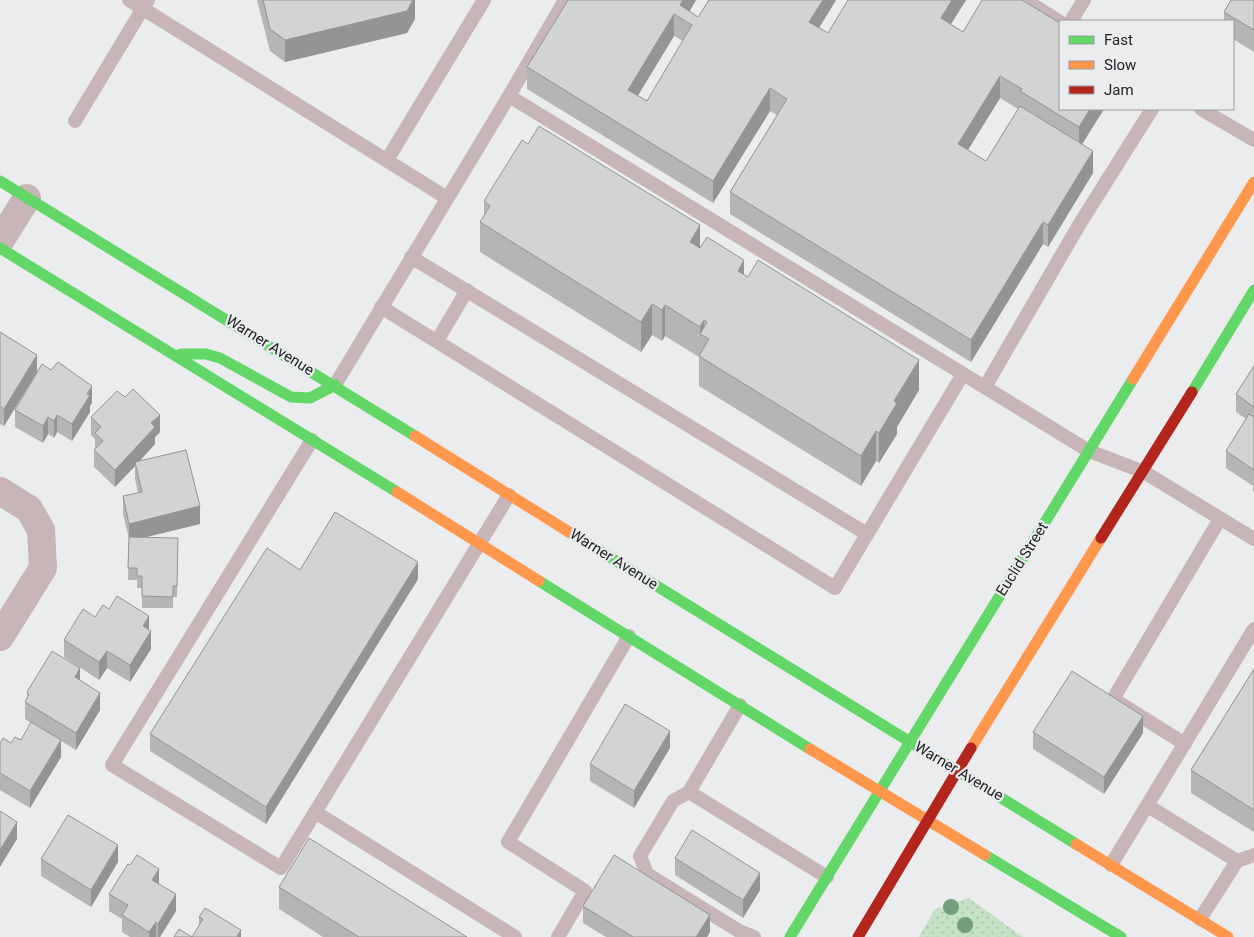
<svg xmlns="http://www.w3.org/2000/svg" width="1254" height="937" viewBox="0 0 1254 937" font-family="Roboto,sans-serif">
<style>
.park{fill:url(#park-dots)}
.lines{fill:none;stroke-linecap:round;stroke-linejoin:round}
.lane{stroke:#c8b5b7;stroke-width:14}
.street{stroke:#c8b5b7;stroke-width:28}
.fast{stroke:#63d668;stroke-width:11}
.slow{stroke:#ff974d;stroke-width:11}
.jam{stroke:#b3261e;stroke-width:11}
.tree{fill:#749d7a}
.wall{fill:#b5b5b6;fill-rule:evenodd}
.shaded-wall{fill:#939494}
.building{fill:#d2d3d4;stroke:#939494;fill-rule:evenodd}
.labels{text-anchor:middle;dominant-baseline:central;stroke-width:4.5;stroke-linejoin:round;paint-order:stroke}
.street-label{font-size:15px;fill:#1e1f20;stroke:#eaecee}
</style>
<defs>
<pattern id="park-dots" width="8" height="8" patternUnits="userSpaceOnUse" patternTransform="scale(1.25)"><rect width="8" height="8" fill="#c5e2c6"/><path d="M2 2h.1M6 6h.1" fill="none" stroke="#a9c1aa" stroke-width="1.8" stroke-linecap="round"/></pattern>
</defs>
<rect width="100%" height="100%" fill="#ebeced"/>
<path class="park" d="M969 898 1023 937H919L935 909Z"/>
<g class="lines">
<path class="lane" d="M129 0 447 198
M1025 0 1060 22
M1071 21 1084 0
M509 96 565 0
M1201 109 1254 140
M75 121 148 0
M387 160 484 0
M411 257 867 534
M381 307 835 588 963 374
M437 341 467 290
M335 385 509 96 1089 451 1144 472 1254 539
M985 387 1079 225 1152 109
M312 440 112 765 281 868 509 495
M740 705 689 792 827 877
M1185 744 1113 699 1220 519
M689 792 673 801 640 856 647 874 739 931 754 937
M1148 806 1237 861
M315 812 515 937
M1111 865 1254 629
M1200 919 1237 861 1254 855
M558 937 585 891 508 842 629 636"/>
<path class="street" d="M0 241 27 198
M0 491 29 509 41 530 43 568 0 637"/>
<path class="fast" d="M0 181 415 436
M0 248 397 492
M181 354H206L220 358 291 397 310 398 335 385
M1192 392 1254 290
M569 532 1076 844
M539 581 810 749
M985 855 1121 937
M790 937 1133 379"/>
<path class="slow" d="M1133 379 1254 182
M415 436 569 532
M397 492 539 581
M971 748 1101 538
M810 749 985 855
M1076 844 1228 937"/>
<path class="jam" d="M1101 538 1192 392
M858 937 971 748"/>
</g>
<g class="tree">
<circle cx="951" cy="907" r="8"/>
<circle cx="965" cy="925" r="8"/>
</g>
<path class="wall" d="M257 0H415V19L407 33 285 62 270 51Z
M568 0H696L690 11 698 17 709 0H836L819 28 828 33 848 0H966L951 24 963 32 1104 109 1082 144 1093 173 1048 247 1043 244 971 362 730 214V192L777 115 770 111 713 203 527 89V67ZM674 36 683 41 647 101 638 95ZM1000 98 1018 109 986 161 968 150Z
M1254 0V52L1233 39V21H1224V12Z
M484 201 700 248 744 275 919 390 897 427V434L879 463 876 461 861 486 699 386V357L665 336 662 341 652 335 641 352 480 252V222L484 216Z
M0 332 37 372 4 426 0 424Z
M1254 366V492L1253 491V486L1226 468V451L1246 419 1236 412V394Z
M92 403 90 406V412L72 441 57 432 54 438 48 434 43 443 15 427V410Z
M91 417 160 432 155 437V444L139 461 200 524 143 538H178L177 597H173V608H142V588H137V580H128L129 539 123 514V496L138 493 135 479V466L115 487 94 467V450L95 449V439L91 435Z
M300 570 418 579 266 824 150 751V734Z
M109 609 149 630 151 649 130 682 107 668 99 680 64 657V640L95 617Z
M1254 669V832L1191 793V770Z
M80 681 100 710 76 750 61 741V757L30 808 0 790V744L11 743 21 740 31 723 25 719V702L27 698V692Z
M1033 732 1143 733 1104 794 1033 749Z
M670 748 634 808 590 781V764Z
M675 858 760 890 743 918 675 875Z
M41 859 118 862 91 907 41 876Z
M159 884 176 911 160 937H130L122 932V919L109 911V894Z
M279 887 467 937H323L279 909Z
M583 906 710 932 707 937H606L583 923Z
M199 917 241 937H192L199 925Z"/>
<path class="shaded-wall" d="M413 0H415V19L407 33 285 62V40Z
M683 0H696L684 20 680 5Z
M823 0H836L809 44V22Z
M952 0H966L941 40V18Z
M674 14V36L628 112V90Z
M1000 76V98L958 166V144Z
M770 88V111L713 203V181Z
M1090 109H1104L1079 149V127Z
M1093 151V173L1048 247V225Z
M1043 222V244L971 362V340Z
M700 225V256L690 242Z
M744 260V290L738 271Z
M652 304V335L641 352V322Z
M665 305V336L662 341V310Z
M704 320V336L700 334V357V327Z
M37 355V372L4 426V409Z
M919 360V390L897 427V434L879 463V433L894 401Z
M92 386V403L90 406V412L72 441V424Z
M57 415V432L54 438V421Z
M160 415V432L155 437V444L136 465 135 462V466L115 487V470L151 423Z
M48 417V434L43 443V426Z
M876 431V461L861 486V456Z
M200 506V524L129 541V524Z
M418 562V579L266 824V807Z
M149 616V633L143 626Z
M151 631V649L130 682V665Z
M107 651V668L99 680V662Z
M80 668V685L75 677Z
M100 693V710L76 750V733Z
M1143 716V733L1104 794V777Z
M670 731V748L634 808V791Z
M61 740V757L30 808V791Z
M17 822V839L0 867V850Z
M118 845V862L91 907V890Z
M159 869V886L152 880Z
M760 873V890L743 918V900Z
M176 894V911L160 937H158V924Z
M710 915V932L707 937H696Z
M156 922V937H149V932Z
M241 930V937H237Z"/>
<path class="building" d="M263 0H413L407 11 285 40 270 29Z
M568 0H683L680 5 698 17 709 0H823L809 22 828 33 848 0H952L941 18 963 32 982 0H1022L1060 23V109H1090L1079 127 1020 91 1022 89 1000 76 958 144 986 161 1020 106 1093 151 1048 225 1043 222 971 340 730 192 787 99 770 88 713 181 527 67ZM674 14 692 25 647 101 628 90Z
M1231 0H1254V30L1224 12Z
M539 126 700 225 690 242 700 248 707 237 744 260 738 271 748 277 758 260 919 360 894 401 897 403 879 433 876 431 861 456 699 356 709 339 700 334 707 322 704 320 700 327 665 305 662 310 652 304 641 322 480 222 490 206 484 201 522 140 528 144Z
M0 332 37 355 4 409 0 406Z
M58 362 92 386 87 394 90 395 72 424 57 415 54 421 48 417 43 426 15 410 42 364 51 370Z
M1254 366V407L1236 394Z
M133 389 160 415 151 423 155 427 115 470 94 450 103 441 95 433 101 427 91 417 117 391 125 397Z
M1249 414 1254 417V470L1226 451Z
M186 450 200 506 129 524 123 496 142 492 135 462Z
M335 512 418 562 266 807 150 734 267 548 300 570Z
M129 537 178 538 177 586H173V597L142 596V576H137V568H128Z
M117 596 149 616 143 626 151 631 130 665 107 651 99 662 64 640 83 609 95 617 103 605 109 609Z
M52 651 80 668 75 677 100 693 76 733 25 702 29 694 27 692Z
M1254 669V810L1191 770Z
M1072 671 1143 716 1104 777 1033 732Z
M625 704 670 731 634 791 590 764Z
M31 722 61 740 30 791 0 773V744L3 738 11 743 15 737 21 740Z
M0 811 17 822 0 850Z
M68 815 118 845 91 890 41 859Z
M692 830 760 873 743 900 675 858Z
M309 838 467 937H359L279 887Z
M137 855 159 869 152 880 176 894 158 924 156 922 149 932 122 915 128 905 109 894 128 864 130 865Z
M614 855 710 915 696 937H633L583 906Z
M205 908 241 930 237 936 238 937H174L179 929 192 937 203 919 199 917Z"/>
<g class="labels">
<g class="street-label">
<text transform="translate(270 345) rotate(32)">Warner Avenue</text>
<text transform="translate(614 559) rotate(32)">Warner Avenue</text>
<text transform="translate(1022 559) rotate(-58)">Euclid Street</text>
<text transform="translate(959 771) rotate(31)">Warner Avenue</text>
</g>
</g>
<rect x="1059" y="20" width="175" height="90" fill="#eaecee" stroke="#989a9c"/>
<rect x="1069" y="36" width="25" height="8" fill="#63d668" stroke="#989a9c"/>
<text x="1104" y="45" font-size="15" fill="#1e1f20">Fast</text>
<rect x="1069" y="61" width="25" height="8" fill="#ff974d" stroke="#989a9c"/>
<text x="1104" y="70" font-size="15" fill="#1e1f20">Slow</text>
<rect x="1069" y="86" width="25" height="8" fill="#b3261e" stroke="#989a9c"/>
<text x="1104" y="95" font-size="15" fill="#1e1f20">Jam</text>
</svg>
